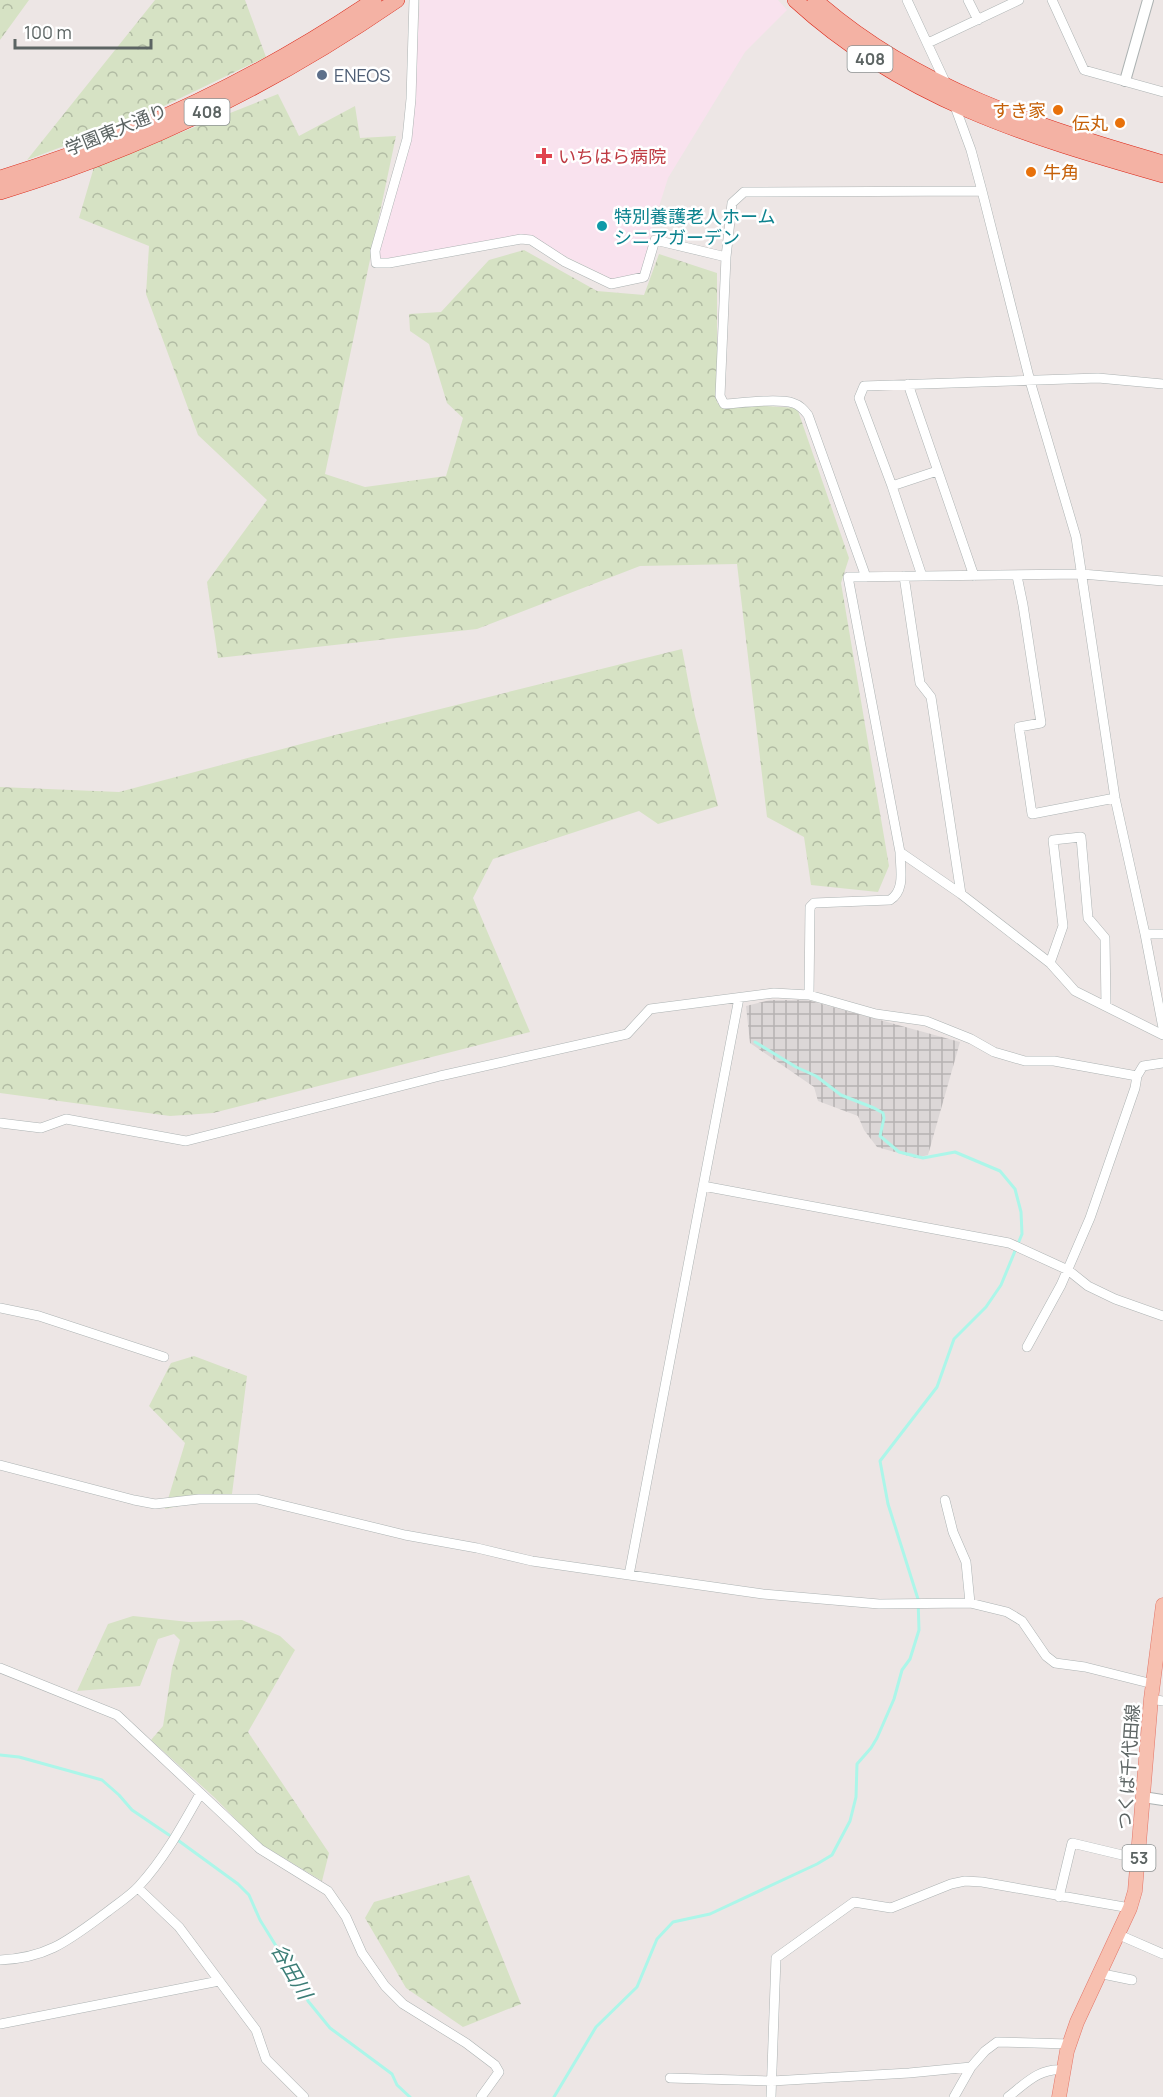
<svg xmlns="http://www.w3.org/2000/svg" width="1163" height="2097" viewBox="0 0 1163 2097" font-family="Manrope,'Noto Sans JP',sans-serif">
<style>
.industrial{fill:url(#industrial-grid)}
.medical{fill:#f9e2ee}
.forest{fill:url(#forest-crowns)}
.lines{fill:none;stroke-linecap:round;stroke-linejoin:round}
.stream{stroke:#acf6e9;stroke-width:3}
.minor-casing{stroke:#adb3b3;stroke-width:10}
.tertiary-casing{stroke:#adb3b3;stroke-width:12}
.primary-casing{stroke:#e37568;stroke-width:15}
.trunk-casing{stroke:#db2617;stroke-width:16}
.minor{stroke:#fff;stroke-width:9}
.tertiary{stroke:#fff;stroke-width:10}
.primary{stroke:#f7c0b0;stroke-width:14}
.trunk{stroke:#f4b2a4;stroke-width:15}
.service-dot{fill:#5c6f8a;stroke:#fff;stroke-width:2}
.food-dot{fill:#e8710a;stroke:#fff;stroke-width:2}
.health-dot{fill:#e0444e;stroke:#fff;stroke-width:2}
.culture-dot{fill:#0f9aa8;stroke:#fff;stroke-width:2}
.labels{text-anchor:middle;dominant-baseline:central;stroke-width:5;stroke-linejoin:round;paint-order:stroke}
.shield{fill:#fff;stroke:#8d9292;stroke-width:1.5}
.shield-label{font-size:16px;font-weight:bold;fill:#5c6463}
.service-label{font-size:18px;fill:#4e5e75;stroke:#fff;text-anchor:start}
.food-label{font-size:18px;fill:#c56008;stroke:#fff;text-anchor:end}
.street-label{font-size:18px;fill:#5c6463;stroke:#fff}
.health-label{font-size:18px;fill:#be3a42;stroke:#fff;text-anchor:start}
.culture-label{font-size:18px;fill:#0d838f;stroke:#fff;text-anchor:start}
.water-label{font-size:20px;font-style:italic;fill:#3b7d76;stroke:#fff}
</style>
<defs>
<pattern id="industrial-grid" width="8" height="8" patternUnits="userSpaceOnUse" patternTransform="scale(1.5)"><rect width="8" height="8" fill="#dcd7d7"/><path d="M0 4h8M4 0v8" fill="none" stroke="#b6b2b2"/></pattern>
<pattern id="forest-crowns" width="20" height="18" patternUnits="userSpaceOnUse" patternTransform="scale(1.5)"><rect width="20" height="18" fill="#d6e2c4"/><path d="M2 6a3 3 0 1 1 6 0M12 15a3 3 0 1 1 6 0" fill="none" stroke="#b1bba3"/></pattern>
</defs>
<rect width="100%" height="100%" fill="#ede6e5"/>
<path class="industrial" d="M770 1000H807L960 1042 928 1155 916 1158 877 1147 864 1130 858 1116 818 1101 814 1087 750 1043 746 1006Z"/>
<path class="medical" d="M420 0H778L787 10 745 52 668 178 652 229 642 273 612 279 553 250 538 239 523 235 384 260 378 257 412 134Z"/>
<path class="forest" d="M0 0H29L0 40Z
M155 0H245L266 57 143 116 27 160Z
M278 94 299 136 355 106 360 138 396 136 325 474 365 487 446 476 463 418 447 403 429 344 410 331 409 314 441 312 489 260 524 250 597 291 644 295 659 254 717 273V403L797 408 849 558 841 583 889 866 878 892 811 885 804 837 767 817 737 564 640 566 477 629 218 658 207 582 267 500 198 435 146 294 149 246 79 218 94 167Z
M682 649 695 716 718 806 658 824 639 811 493 859 473 898 530 1032 213 1113 170 1116 0 1093V787L119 792 335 735Z
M194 1356 247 1376 232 1494 165 1509 185 1443 149 1406 171 1363Z
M133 1616 189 1622 242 1620 280 1636 295 1650 248 1732 329 1853 322 1881 259 1843 215 1798 151 1740 163 1726 172 1668 180 1640 174 1634 158 1639 140 1686 77 1691 108 1624Z
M469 1875 521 2004 463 2027 406 1988 365 1918 374 1902Z"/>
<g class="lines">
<path class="stream" d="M0 1755 19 1757 102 1780 119 1795 132 1810 169 1835
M179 1841 238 1884 249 1895 260 1920 286 1962 298 1977 308 2001 330 2028 392 2074 397 2085 410 2097
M554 2097 596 2027 637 1987 657 1939 673 1922 710 1914 817 1864 832 1855 850 1821 856 1797 857 1764 871 1748 877 1738 894 1699 902 1670 910 1659 919 1630 918 1599 888 1504 880 1461 937 1387 954 1339 986 1307 1001 1285 1022 1234 1021 1212 1015 1189 1000 1171 955 1152 923 1158 899 1152 880 1136 884 1118 883 1113 874 1108 841 1095 816 1076 796 1067 755 1042"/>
<g class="minor-casing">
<path id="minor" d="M414 0 411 99 407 139 375 251 376 263H389L521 239 531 240 565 262 611 284 644 277 655 240 726 257
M907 0 947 86
M968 0 978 20
M1052 0 1084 70 1163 92
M928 43 1019 0
M953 101 971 150 982 191 1030 381 1076 537 1115 798 1145 934 1163 1028
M908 384 974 576
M892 486 937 471
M904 576 920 683 931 697 961 894
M922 576 892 486 859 398 864 386 1098 378 1163 384
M1017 576 1023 605 1041 723 1019 727 1032 814 1115 798
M866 577 808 415C804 410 800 405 793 403 778 398 741 403 724 404L720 396 726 257 732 203 744 192 982 191
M900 852 961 894 1050 963 1075 991 1163 1035
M1145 934H1163
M1050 963 1063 926 1053 840 1081 837 1088 918 1105 938 1106 1006
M809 995 810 907 814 903 890 900C906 890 900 868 900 852L848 577 1082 574 1163 581
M0 1123 41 1128 66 1119 186 1141 440 1076 627 1034 650 1009 774 993 809 995 876 1014 926 1021 971 1039 994 1052 1025 1061H1054L1137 1076
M703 1186 1009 1243 1068 1270 1088 1286 1115 1299 1163 1316
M0 1308 39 1316 164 1357
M1027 1347 1061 1285 1090 1218 1135 1088 1137 1076 1143 1066 1163 1063
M0 1465 134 1500 155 1504 199 1499H257L405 1535 477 1548 532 1561 629 1575 763 1594 879 1604 970 1603 1007 1612 1022 1621 1046 1656 1055 1663 1085 1667 1153 1684
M945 1500 953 1532 966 1562 970 1603
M629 1575 739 998
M0 1668 117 1715 260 1849 328 1891 346 1917 362 1953 385 1986 403 2004 466 2043 495 2065 499 2072 481 2097
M1151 1699 1163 1701
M138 1888 179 1927 256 2030 266 2059 304 2097
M1059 1897 1072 1843 1139 1859
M1117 1934 1163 1954
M0 1960C48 1958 69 1940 107 1912 117 1904 130 1896 139 1886 164 1859 182 1826 200 1794
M1098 1973 1132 1980
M0 2024 219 1981
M670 2078 772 2081 909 2073 971 2067
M771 2097 776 1958 854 1902 891 1908 951 1884 965 1881 982 1882 1130 1908
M954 2097 971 2067 985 2051 997 2042 1069 2044
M1008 2097C1026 2083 1039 2068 1063 2070"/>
</g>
<g class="tertiary-casing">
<path id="tertiary" d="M1125 81 1148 0
M1143 1797 1163 1800"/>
</g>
<g class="primary-casing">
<path id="primary" d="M1059 2097 1067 2051 1077 2022 1130 1908 1135 1891 1151 1699 1163 1605"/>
</g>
<g class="trunk-casing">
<path id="trunk" d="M795 0C903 99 1026 136 1163 175
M815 0C914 88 1039 127 1163 163
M0 178C132 138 259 78 374 0
M0 192C143 149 275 84 397 0"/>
</g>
<use href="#minor" class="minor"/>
<use href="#tertiary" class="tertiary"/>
<use href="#primary" class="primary"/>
<use href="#trunk" class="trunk"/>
</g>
<circle class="service-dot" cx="322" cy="75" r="6"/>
<g class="food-dot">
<circle cx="1058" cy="110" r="6"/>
<circle cx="1120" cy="123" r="6"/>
<circle cx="1031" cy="172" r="6"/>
</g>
<path class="health-dot" d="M541 147h6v6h6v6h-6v6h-6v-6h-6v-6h6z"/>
<circle class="culture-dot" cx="602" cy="226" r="6"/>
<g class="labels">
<g class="shield">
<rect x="847.5" y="46" width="45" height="26" rx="4.5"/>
<rect x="184.5" y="99" width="45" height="26" rx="4.5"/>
<rect x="1122.5" y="1845" width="33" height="26" rx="4.5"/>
</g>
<g class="shield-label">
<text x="870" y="59">408</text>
<text x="207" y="112">408</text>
<text x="1139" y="1858">53</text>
</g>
<g class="service-label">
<text x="334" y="75">ENEOS</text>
</g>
<g class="food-label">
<text x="1046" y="110">すき家</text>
<text x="1108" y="123">伝丸</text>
<text x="1043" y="172" text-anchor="start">牛角</text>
</g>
<g class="street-label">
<text transform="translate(116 129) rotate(-22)">学園東大通り</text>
<text transform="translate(1128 1767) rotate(-86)">つくば千代田線</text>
</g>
<g class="health-label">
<text x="558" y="156">いちはら病院</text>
</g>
<g class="culture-label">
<text x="614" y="216">特別養護老人ホーム<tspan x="614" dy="21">シニアガーデン</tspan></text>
</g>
<g class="water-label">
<text transform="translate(292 1971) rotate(60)">谷田川</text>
</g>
</g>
<path d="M15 39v9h136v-9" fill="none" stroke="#5c6463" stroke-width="3"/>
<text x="24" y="39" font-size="18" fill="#5c6463" stroke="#ffffff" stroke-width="4.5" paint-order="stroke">100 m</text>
</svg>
